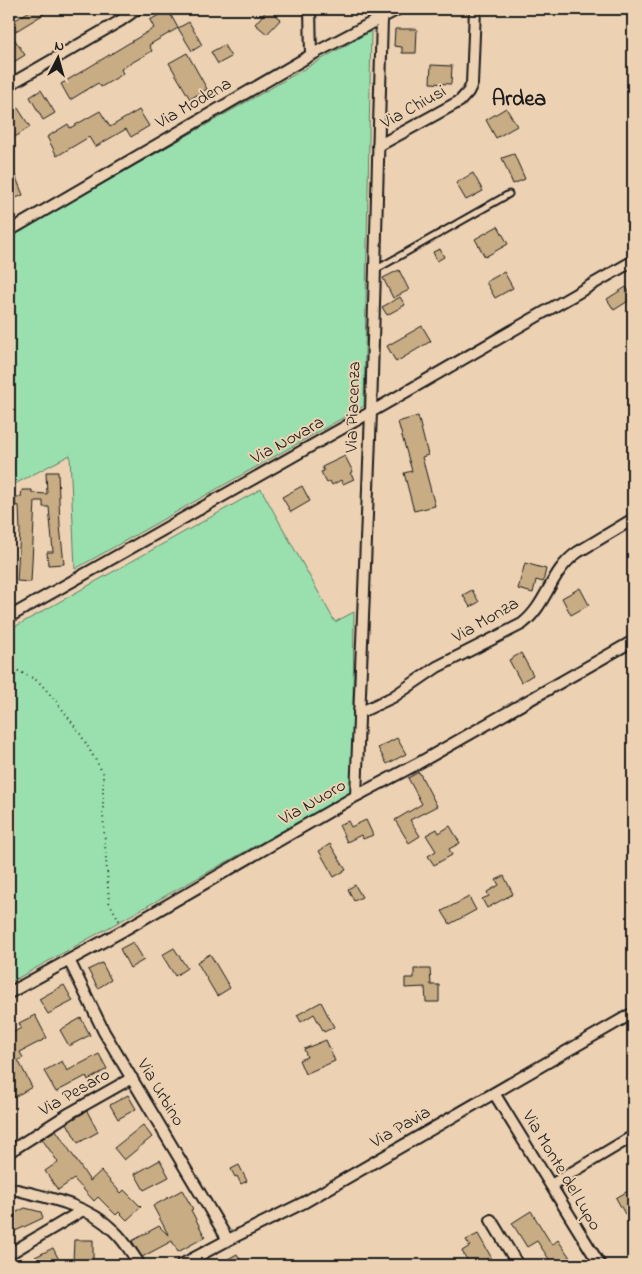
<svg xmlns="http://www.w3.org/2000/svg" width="642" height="1274" viewBox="0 0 642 1274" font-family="'Indie Flower',sans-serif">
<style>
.green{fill:#99e0ae;stroke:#5a7e65}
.building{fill:#c7ac84;stroke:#1c1c1c}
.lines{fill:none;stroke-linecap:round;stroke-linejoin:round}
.service-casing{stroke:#1c1c1c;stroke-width:9}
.minor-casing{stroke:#1c1c1c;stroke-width:14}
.path{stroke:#1c1c1c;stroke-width:2;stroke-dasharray:1 4;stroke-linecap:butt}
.service{stroke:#ecd1b3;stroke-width:5}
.minor{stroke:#ecd1b3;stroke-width:10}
.labels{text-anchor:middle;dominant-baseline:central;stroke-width:4;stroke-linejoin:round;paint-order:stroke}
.street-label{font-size:18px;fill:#1c1c1c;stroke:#ecd1b3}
.district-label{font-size:22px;font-weight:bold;fill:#1c1c1c;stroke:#ecd1b3}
</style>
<rect width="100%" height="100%" fill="#ecd1b3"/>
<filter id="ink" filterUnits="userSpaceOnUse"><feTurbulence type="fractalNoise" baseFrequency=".02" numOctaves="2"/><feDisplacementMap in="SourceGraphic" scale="10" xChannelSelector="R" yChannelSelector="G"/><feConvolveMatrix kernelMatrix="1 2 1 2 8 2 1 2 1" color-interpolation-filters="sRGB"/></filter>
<g filter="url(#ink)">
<path class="green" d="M371 31 364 406 75 569 70 455 9 487V237Z
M261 489 335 622 354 612 352 792 9 983V630Z"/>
<path class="building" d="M33 9H41L44 14 11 34 25 55 9 65V24Z
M268 9 281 19 267 34 255 24Z
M168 10 178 28 149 45 152 51 121 69 123 74 101 87 98 83 70 100 61 84 154 28 150 20Z
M189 22 202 45 192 51 178 28Z
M395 29H417L416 53H402V47L394 46Z
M224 45 231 57 218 64 211 52Z
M187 53 207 89 190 99 169 63Z
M431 65 452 66 451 84 430 83Z
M41 90 55 113 43 120 30 97Z
M9 94 30 127 9 141Z
M506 108 517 126 496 138 486 120Z
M139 110 149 126 131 137 126 129 95 147 89 137 57 156 47 137 68 124 70 128 100 111 110 127Z
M514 154 525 179 513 184 502 158Z
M9 160 23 195 9 201Z
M473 173 483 191 466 200 456 183Z
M498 226 508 244 485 257 475 239Z
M440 249 444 257 437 261 433 252Z
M399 270 409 290 393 298 383 278Z
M504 272 513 288 495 298 486 282Z
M626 287 633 298 614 310 607 299Z
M400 297 405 305 387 315 382 307Z
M422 326 431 341 396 362 387 346Z
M418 416 428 455 422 457 435 506 414 511 404 473 412 471 398 422Z
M345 456 353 472 350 473 354 479 343 484 341 480 332 485 330 481 327 483 321 472 324 471 322 467Z
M46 472H58L60 526 64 564 48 565 47 552H53L49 507H43V501H35L31 582 17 581 20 531 19 506 15 505V497H21L22 490H32V493L47 494Z
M302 486 310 501 291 512 282 497Z
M525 563 546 569 543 582 536 580 533 593 518 589Z
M580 588 589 605 571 615 562 598Z
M472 590 479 602 470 607 463 595Z
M521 653 533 675 521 682 509 660Z
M397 738 406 754 387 764 378 748Z
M419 772 437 806 410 820 420 836 409 843 395 820 422 804 408 778Z
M366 820 373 835 363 839 361 835 347 842 339 825 348 821 351 827Z
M450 826 460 843 449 849 452 855 434 865 428 856 436 851 426 835 437 829 439 833Z
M330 844 346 870 334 877 319 851Z
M504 876 513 894 487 908 482 899 489 896 487 892 499 885 496 880Z
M355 885 362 897 354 901 348 889Z
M469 897 476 910 450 924 442 911Z
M133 942 144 960 130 968 120 949Z
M174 948 187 968 175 976 162 955Z
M210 954 230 988 217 996 197 962Z
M102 963 111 980 98 988 88 970Z
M414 969H430L431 985H439V1002H426L425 987 405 988V978H414Z
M64 985 73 1001 48 1014 39 999Z
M321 1002 334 1027 324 1032 314 1014 301 1022 297 1015Z
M35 1015 47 1038 20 1052 23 1058 18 1060 32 1087 9 1100V1035L21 1028 19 1023Z
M81 1018 90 1035 69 1046 60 1030Z
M326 1040 335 1061 305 1074 299 1060 307 1057 304 1049Z
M99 1054 107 1069 88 1080 86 1076 56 1092 44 1071 62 1061 67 1071Z
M128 1095 136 1109 118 1119 110 1105Z
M87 1111 98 1132 78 1143 67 1123Z
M143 1125 152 1137 124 1160 114 1148Z
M56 1130 90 1181 101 1171 121 1193 124 1190 141 1207 127 1220 119 1212 116 1215 98 1197 94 1201 74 1179 58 1190 45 1171 58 1162 42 1139Z
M160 1160 169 1177 144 1190 135 1174Z
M239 1165 247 1181 241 1184 237 1176 235 1177 231 1169Z
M633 1188V1210L625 1214 616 1198Z
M182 1190 193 1209 191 1210 205 1237 178 1252 172 1241 142 1257 132 1241 159 1226 169 1236 153 1206Z
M25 1208 41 1212 43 1218 9 1234V1216Z
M531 1211 552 1245 558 1240 575 1265H553L537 1241 527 1247 512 1223Z
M478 1234 491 1257 476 1265H470L462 1251 470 1246 466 1240Z
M74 1240H93V1263L73 1262Z
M53 1248 60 1262 53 1265H40L35 1257Z
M237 1254 243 1265H217Z"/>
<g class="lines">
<g class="service-casing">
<path id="service" d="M375 270 509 194"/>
</g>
<g class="minor-casing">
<path id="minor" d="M310 9 311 55
M9 85 120 21 137 9
M378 146 460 101 468 92 472 84 475 9
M9 231 311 55 398 9
M9 617 371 412 633 261
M359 713 393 697 437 667 522 624C548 604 550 571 578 552L633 519
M356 796 371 412 382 18
M69 960 104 1032 228 1240
M9 993 124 930 356 796 417 764 633 641
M494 1093 600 1265
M9 1152 70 1113 132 1078
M551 1185 633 1136
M9 1188C45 1197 87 1204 114 1231 125 1241 132 1254 140 1265
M491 1220 518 1265
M9 1254 83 1210
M181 1265 228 1240 305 1202 633 1013"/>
</g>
<path class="path" d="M9 666 38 681 57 702 81 735 103 773V815L109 902 120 922"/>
<use href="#service" class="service"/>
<use href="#minor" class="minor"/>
</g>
</g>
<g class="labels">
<g class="street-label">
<text transform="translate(194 104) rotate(-30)">Via Modena</text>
<text transform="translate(414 108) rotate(-29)">Via Chiusi</text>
<text transform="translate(354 407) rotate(-88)">Via Piacenza</text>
<text transform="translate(288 441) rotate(-29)">Via Novara</text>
<text transform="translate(486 621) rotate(-30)">Via Monza</text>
<text transform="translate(313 803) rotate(-30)">Via Nuoro</text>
<text transform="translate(75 1093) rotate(-30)">Via Pesaro</text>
<text transform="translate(160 1093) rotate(59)">Via Urbino</text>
<text transform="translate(401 1128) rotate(-30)">Via Pavia</text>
<text transform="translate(561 1171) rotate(59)">Via Monte del Lupo</text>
</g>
<g class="district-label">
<text x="519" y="100">Ardea</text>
</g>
</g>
<rect width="642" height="1274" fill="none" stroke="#ecd1b3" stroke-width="30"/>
<rect x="15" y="15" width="612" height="1244" fill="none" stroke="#1c1c1c" stroke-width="2" filter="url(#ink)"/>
<g transform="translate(58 58) rotate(6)" stroke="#ecd1b3" stroke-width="4" paint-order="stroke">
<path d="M0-4L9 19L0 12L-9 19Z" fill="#1c1c1c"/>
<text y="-8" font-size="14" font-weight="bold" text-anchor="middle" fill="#1c1c1c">N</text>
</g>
</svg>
